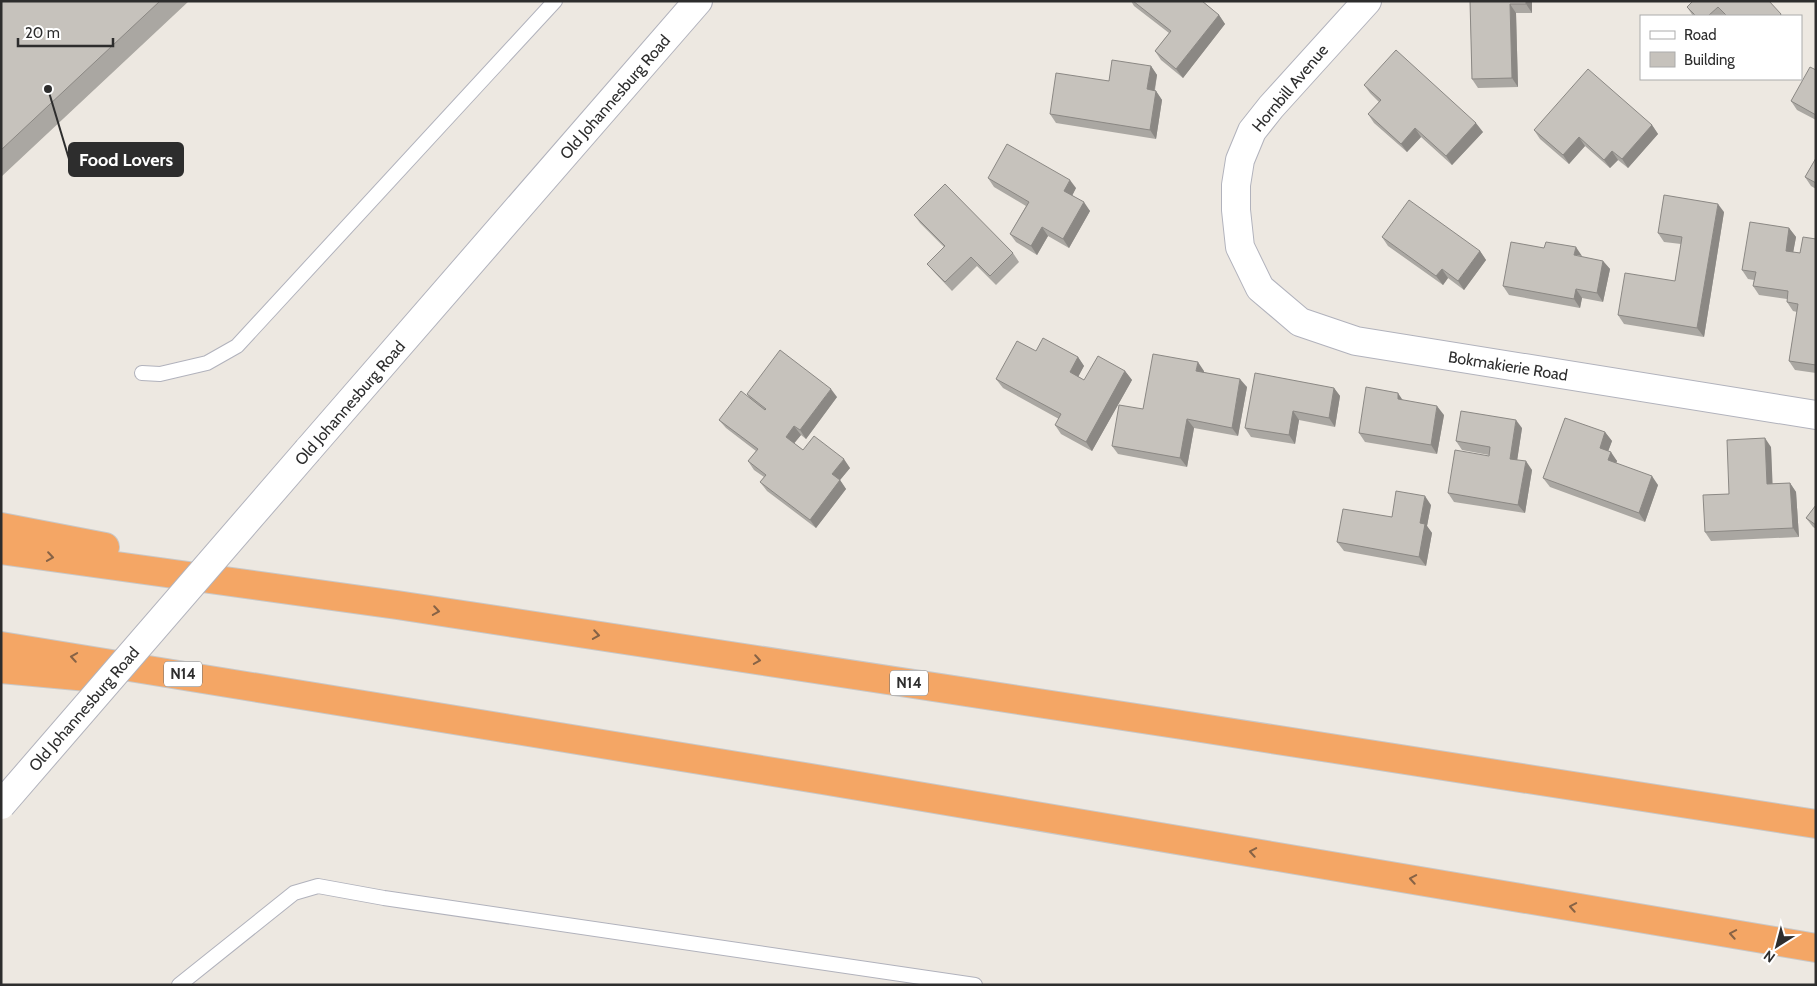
<svg xmlns="http://www.w3.org/2000/svg" width="1817" height="986" viewBox="0 0 1817 986" font-family="Cabin,sans-serif">
<style>
.lines{fill:none;stroke-linecap:round;stroke-linejoin:round}
.service-casing{stroke:#b1b2bc;stroke-width:16}
.minor-casing{stroke:#b1b2bc;stroke-width:30}
.secondary-casing{stroke:#b1b2bc;stroke-width:30}
.motorway-casing{stroke:#c8c8c8;stroke-width:30}
.service{stroke:#fff;stroke-width:14}
.minor{stroke:#fff;stroke-width:28}
.secondary{stroke:#fff;stroke-width:28}
.motorway{stroke:#f4a665;stroke-width:28}
.secondary-bridge-casing{stroke:#b1b2bc;stroke-width:30;stroke-linecap:butt}
.secondary-bridge{stroke:#fff;stroke-width:28}
.wall{fill:#aaa7a2}
.shaded-wall{fill:#8b8884}
.building{fill:#c6c2bc;stroke:#8b8884}
.oneway{stroke:#876346}
.labels{text-anchor:middle;dominant-baseline:central;stroke-width:4;stroke-linejoin:round;paint-order:stroke}
.shield{fill:#fff;stroke:#6c6c6c;stroke-width:1}
.shield-label{font-size:15px;font-weight:bold;fill:#2d2d2d}
.street-label{font-size:16px;fill:#2d2d2d;stroke:#fff}
.leader{fill:none;stroke:#2d2d2d;stroke-width:2}
.callout-dot{fill:#2d2d2d;stroke:#fff;stroke-width:2}
.callout{fill:#2d2d2d;stroke:#2d2d2d;stroke-width:2}
.callout-label{font-size:18px;text-anchor:middle;font-weight:bold;fill:#fff}
</style>
<rect width="100%" height="100%" fill="#ede8e1"/>
<g class="lines">
<g class="service-casing">
<path id="service" d="M142 373 160 374 207 363 237 346 555 1
M179 985 294 893 318 886 384 898 975 985"/>
</g>
<g class="minor-casing">
<path id="minor" d="M1367 1 1271 107 1252 131 1240 160 1236 185V210L1240 247 1260 288 1300 322 1356 341 1816 415"/>
</g>
<g class="secondary-casing">
<path id="secondary" d="M308 450 698 1"/>
</g>
<g class="motorway-casing">
<path id="motorway" d="M1 527 105 547
M1 550 397 605 1182 725 1816 824
M1 646C607 742 1211 845 1816 948
M1 669 99 678"/>
</g>
<use href="#service" class="service"/>
<use href="#minor" class="minor"/>
<use href="#secondary" class="secondary"/>
<use href="#motorway" class="motorway"/>
<g class="secondary-bridge-casing">
<path id="secondary-bridge" d="M1 805 308 450"/>
</g>
<use href="#secondary-bridge" class="secondary-bridge"/>
</g>
<path class="wall" d="M1 1H189L1 177Z
M1131 1H1202L1219 15 1225 24 1183 78 1161 60 1155 51 1169 33 1134 6Z
M1470 1H1532V13H1516L1518 87 1478 88 1472 79Z
M1693 1 1781 14 1783 16H1693L1687 7Z
M1151 66 1157 75 1155 90 1156 91 1162 100 1156 139 1056 123 1050 114 1109 81Z
M1816 70V120L1797 110 1791 101Z
M1364 85 1483 132 1452 165 1421 137 1407 152 1374 123 1368 114 1379 102 1370 93Z
M1652 125 1658 134 1628 168 1618 160 1610 168 1585 146 1569 164 1540 139 1534 130Z
M1816 158V189L1811 186 1805 177Z
M988 178 1076 188 1072 195 1090 211 1069 248 1048 236 1037 255 1016 242 1010 234 1026 206 994 187Z
M1724 212 1704 337 1624 324 1618 315 1675 281 1681 244 1664 242 1658 233Z
M914 215 1013 253 1019 262 996 285 977 266 952 291 934 272 927 264 944 247 920 223Z
M1789 228 1796 237 1793 252 1800 253 1816 239V373L1795 370 1789 361 1797 312 1793 311 1787 302V299L1759 295 1753 286 1754 280 1748 279 1742 270Z
M1382 237 1480 251 1486 260 1464 290 1448 278 1443 285 1388 246Z
M1603 261 1610 269 1603 302 1582 298 1580 308 1509 295 1503 286Z
M1036 351 1078 357 1084 366 1078 376 1084 380 1125 371 1132 380 1092 451 1061 434 1055 425 1059 419 1003 388 996 379Z
M1204 371V372L1247 387 1238 436 1194 428 1187 467 1118 454 1112 446 1143 409Z
M1334 388 1340 396 1335 427 1299 420 1295 444 1251 437 1245 428Z
M747 394 837 397 806 439 801 435 794 443 803 450 850 468 840 480 846 489 816 528 767 491 760 482 764 477 754 470 748 461 756 451 726 428 719 420 750 399Z
M1444 415 1437 454 1365 442 1359 433Z
M1522 428 1517 460 1532 470 1525 513 1454 502 1448 493 1489 456V455L1462 450 1456 441Z
M1605 432 1612 441 1608 451 1617 461 1616 463 1658 485 1645 522 1550 487 1543 478Z
M1771 447 1772 484 1790 483 1796 492 1799 537 1711 541 1705 532 1729 494Z
M1431 505 1427 526 1432 533 1426 566 1344 551 1337 542 1392 517Z
M1816 505V529L1813 527 1806 518Z"/>
<path class="shaded-wall" d="M1526 1H1532V13L1526 4Z
M1510 4 1516 13 1518 87 1512 78Z
M1219 15 1225 24 1183 78 1176 69Z
M1151 66 1157 75 1153 98 1147 89Z
M1156 91 1162 100 1156 139 1150 130Z
M1476 123 1483 132 1452 165 1446 156Z
M1652 125 1658 134 1628 168 1622 159Z
M1415 128 1421 137 1407 152 1401 144Z
M1579 137 1585 146 1569 164 1563 155Z
M1612 151 1618 160 1610 168 1604 160Z
M1070 180 1076 188 1070 200 1064 191Z
M1084 202 1090 211 1069 248 1063 239Z
M1718 204 1724 212 1704 337 1697 328Z
M1042 227 1048 236 1037 255 1031 246Z
M1789 228 1796 237 1792 259 1786 251Z
M1576 247 1582 256 1574 255Z
M1480 251 1486 260 1464 290 1458 281Z
M1603 261 1610 269 1603 302 1597 293Z
M1442 269 1448 278 1443 285 1436 276Z
M1576 289 1582 298 1580 308 1574 299Z
M1078 357 1084 366 1076 381 1070 372Z
M1198 362 1204 371 1203 380 1196 371Z
M1125 371 1132 380 1092 451 1086 442Z
M1240 379 1247 387 1238 436 1232 428Z
M1334 388 1340 396 1335 427 1329 418Z
M831 389 837 397 806 439 800 430Z
M1398 393 1404 402 1398 399Z
M1437 406 1444 415 1437 454 1431 445Z
M1293 411 1299 420 1295 444 1289 435Z
M1187 419 1194 428 1187 467 1180 458Z
M1516 420 1522 428 1516 468 1510 459Z
M794 426 801 435 792 446 786 437Z
M1605 432 1612 441 1606 457 1600 448Z
M1765 438 1771 447 1773 493 1767 484Z
M1611 452 1617 461 1614 469 1608 460Z
M844 459 850 468 840 480 846 489 816 528 810 520 832 474Z
M1526 461 1532 470 1525 513 1518 505Z
M1652 476 1658 485 1645 522 1639 513Z
M1790 483 1796 492 1799 537 1793 528Z
M1425 496 1431 505 1427 526 1432 533 1426 566 1419 557 1420 523Z"/>
<path class="building" d="M1 1H160L1 150Z
M1133 1H1202L1219 15 1176 69 1155 51 1171 31Z
M1470 1H1526V4H1510L1512 78 1472 79Z
M1693 1H1769L1781 14 1779 16H1727L1718 7 1708 16H1696L1687 7Z
M1396 50 1476 123 1446 156 1415 128 1401 144 1368 114 1381 100 1364 85Z
M1112 60 1151 66 1147 89 1156 91 1150 130 1050 114 1056 73 1109 81Z
M1810 67 1816 70V115L1791 101Z
M1588 69 1652 125 1622 159 1612 151 1604 160 1579 137 1563 155 1534 130Z
M1007 144 1070 180 1064 191 1084 202 1063 239 1042 227 1031 246 1010 234 1029 202 988 178Z
M1816 158V183L1805 177Z
M945 184 1013 253 990 276 971 257 945 282 927 264 945 246 914 215Z
M1664 195 1718 204 1697 328 1618 315 1625 273 1675 281 1682 237 1658 233Z
M1409 200 1480 251 1458 281 1442 269 1436 276 1382 237Z
M1750 222 1789 228 1786 251 1800 253 1803 237 1816 239V365L1789 361 1798 304 1787 302 1788 291 1753 286 1756 272 1742 270Z
M1511 242 1544 248 1546 242 1576 247 1574 255 1603 261 1597 293 1576 289 1574 299 1503 286Z
M1043 338 1078 357 1070 372 1084 380 1098 356 1125 371 1086 442 1055 425 1061 414 996 379 1017 341 1036 351Z
M780 350 831 389 800 430 794 426 786 437 803 450 814 436 844 459 832 474 840 480 810 520 760 482 766 475 748 461 758 449 719 420 741 391 765 410 766 409 747 394Z
M1153 354 1198 362 1196 371 1240 379 1232 428 1187 419 1180 458 1112 446 1119 405 1143 409Z
M1255 373 1334 388 1329 418 1293 411 1289 435 1245 428Z
M1366 387 1398 393V399L1437 406 1431 445 1359 433Z
M1461 411 1516 420 1510 459 1526 461 1518 505 1448 493 1455 450 1489 456 1490 447 1456 441Z
M1565 418 1605 432 1600 448 1611 452 1608 460 1652 476 1639 513 1543 478Z
M1765 438 1767 484 1790 483 1793 528 1705 532 1703 495 1729 494 1727 440Z
M1396 491 1425 496 1420 523 1425 524 1419 557 1337 542 1343 509 1392 517Z
M1816 505V525L1806 518Z"/>
<defs><path id="oneway-chevron" d="M-2-3.5L2.5 0L-2 3.5" fill="none" stroke-width="1.6" stroke-linecap="round" stroke-linejoin="round" transform="scale(1.25)"/></defs>
<g class="oneway">
<use href="#oneway-chevron" transform="translate(50 557) rotate(8)"/>
<use href="#oneway-chevron" transform="translate(436 611) rotate(9)"/>
<use href="#oneway-chevron" transform="translate(596 635) rotate(9)"/>
<use href="#oneway-chevron" transform="translate(74 657) rotate(-171)"/>
<use href="#oneway-chevron" transform="translate(757 660) rotate(9)"/>
<use href="#oneway-chevron" transform="translate(1253 852) rotate(-170)"/>
<use href="#oneway-chevron" transform="translate(1413 879) rotate(-170)"/>
<use href="#oneway-chevron" transform="translate(1573 907) rotate(-170)"/>
<use href="#oneway-chevron" transform="translate(1733 934) rotate(-170)"/>
</g>
<g class="labels">
<g class="shield">
<rect x="164" y="661.5" width="38" height="25" rx="4"/>
<rect x="890" y="670.5" width="38" height="25" rx="4"/>
</g>
<g class="shield-label">
<text x="183" y="674">N14</text>
<text x="909" y="683">N14</text>
</g>
<g class="street-label">
<text transform="translate(1290 88) rotate(-50)">Hornbill Avenue</text>
<text transform="translate(615 97) rotate(-49)">Old Johannesburg Road</text>
<text transform="translate(1508 366) rotate(9)">Bokmakierie Road</text>
<text transform="translate(350 403) rotate(-49)">Old Johannesburg Road</text>
<text transform="translate(84 709) rotate(-49)">Old Johannesburg Road</text>
</g>
</g>
<path class="leader" d="M48 89L69 159"/>
<circle class="callout-dot" cx="48" cy="89" r="5"/>
<rect class="callout" x="69" y="143" width="114" height="33" rx="5"/>
<g class="callout-label">
<text x="126" y="166">Food Lovers</text>
</g>
<rect width="1817" height="986" fill="none" stroke="#2d2d2d" stroke-width="5"/>
<rect x="1640" y="15" width="162" height="65" fill="#ffffff" stroke="#ababab"/>
<rect x="1650" y="31" width="25" height="8" fill="#ffffff" stroke="#ababab"/>
<text x="1684" y="40" font-size="15" fill="#2d2d2d">Road</text>
<rect x="1650" y="52" width="25" height="15" fill="#c6c2bc" stroke="#ababab"/>
<text x="1684" y="65" font-size="15" fill="#2d2d2d">Building</text>
<g transform="translate(1777 946) rotate(216)" stroke="#ffffff" stroke-width="4" paint-order="stroke">
<path d="M0-4L9 19L0 12L-9 19Z" fill="#2d2d2d"/>
<text y="-8" font-size="14" font-weight="bold" text-anchor="middle" fill="#2d2d2d">N</text>
</g>
<path d="M18 38v8h95v-8" fill="none" stroke="#2d2d2d" stroke-width="2.5"/>
<text x="25" y="38" font-size="15" fill="#2d2d2d" stroke="#ffffff" stroke-width="4" paint-order="stroke">20 m</text>
</svg>
